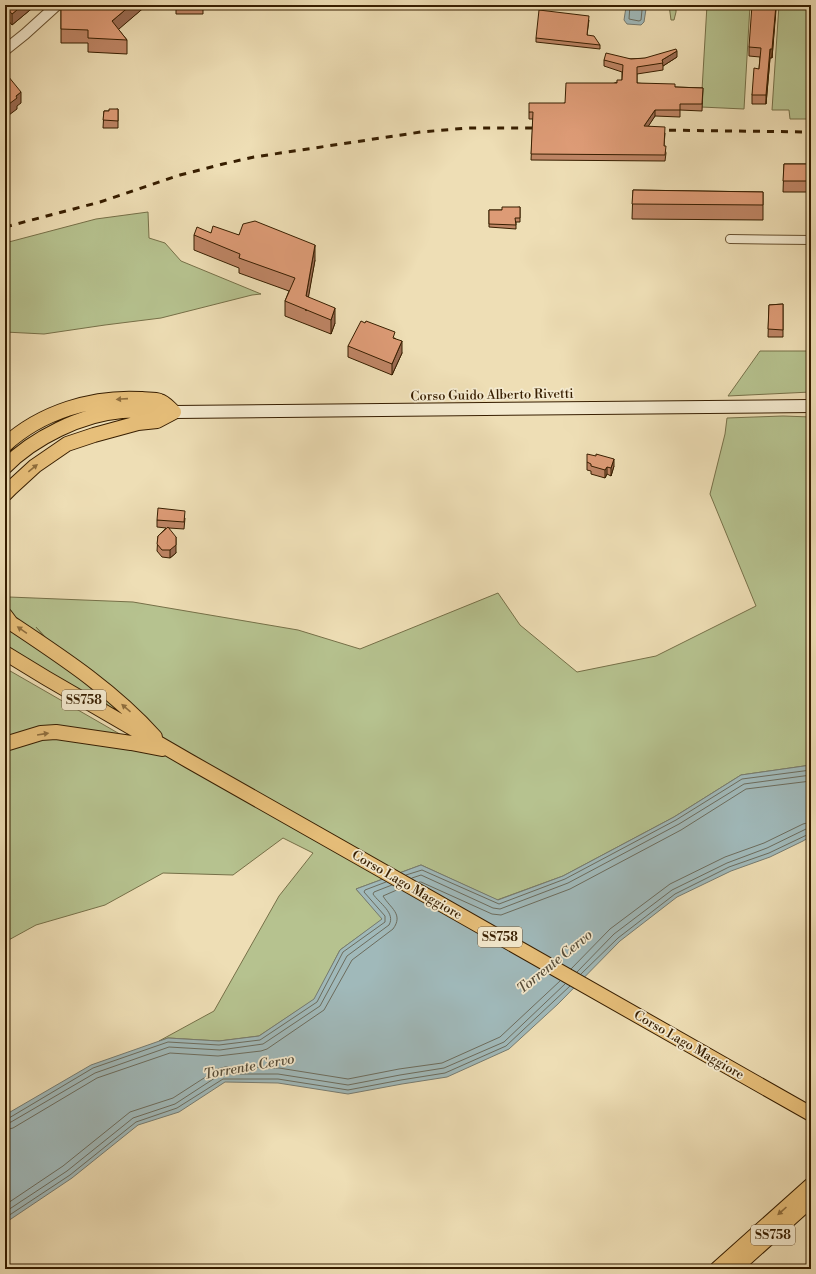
<svg xmlns="http://www.w3.org/2000/svg" width="816" height="1274" viewBox="0 0 816 1274" font-family="'Libre Bodoni',serif">
<style>
.green{fill:#b6c28f;stroke:#767048}
.water{fill:#a0b9ba;stroke:#767b70}
.lines{fill:none;stroke-linecap:round;stroke-linejoin:round}
.shore{stroke:#6c6c5d;stroke-width:1}
.minor-casing{stroke:#654e2d;stroke-width:10}
.tertiary-casing{stroke:#654e2d;stroke-width:12}
.secondary-casing{stroke:#371e00;stroke-width:14}
.trunk-casing{stroke:#371e00;stroke-width:16}
.minor{stroke:#f4eacf;stroke-width:8}
.tertiary{stroke:#f4eacf;stroke-width:10}
.secondary{stroke:#f4eacf;stroke-width:12}
.trunk{stroke:#e7bf7a;stroke-width:14}
.rail{stroke:#371e00;stroke-width:3;stroke-dasharray:7 7;stroke-linecap:butt}
.wall{fill:#be8565;stroke:#371e00}
.shaded-wall{fill:#9b6c53;stroke:#371e00}
.building{fill:#dd9b76;stroke:#371e00}
.oneway{fill:#8f6e3d}
.labels{text-anchor:middle;dominant-baseline:central;stroke-width:3.5;stroke-linejoin:round;paint-order:stroke}
.shield{fill:#f4eacf;stroke:#705b3e;stroke-width:1}
.shield-label{font-size:12px;font-weight:bold;fill:#371e00}
.street-label{font-size:13px;fill:#371e00;stroke:#f4eacf}
.water-label{font-size:14px;font-style:italic;fill:#564c38;stroke:#f4eacf}
</style>
<rect width="100%" height="100%" fill="#eedeb5"/>
<filter id="stains"><feTurbulence type="fractalNoise" baseFrequency=".005" numOctaves="4"/><feColorMatrix values="0 0 0 0 .2 0 0 0 0 .09 0 0 0 0 .02 0 0 0 .5 -.17"/></filter>
<radialGradient id="worn" r=".72"><stop offset=".6" stop-color="#630" stop-opacity="0"/><stop offset="1" stop-color="#630" stop-opacity=".3"/></radialGradient>
<path class="green" d="M669 5H676V12L674 20H671Z
M707 5H750L744 109 701 107Z
M779 5H811V119H790L789 110H772Z
M148 212 149 238 165 243 181 261 261 294 252 295 161 318 105 325 44 334 5 332V243L96 219Z
M760 351H811V392L728 396Z
M783 416 811 417V765L741 775 674 817 563 876 497 900 421 865 356 889 383 919 340 950 315 999 259 1036 219 1041 168 1038 159 1041 214 1011 279 896 313 853 283 838 233 875 163 873 105 905 36 925 5 942V668L151 752 36 627 119 720 5 652V542L9 597 133 602 298 630 360 649 498 593 520 625 577 672 656 656 756 606 710 494 725 434 727 418Z"/>
<path class="water" d="M628 5H643L646 9 644 22 641 25 627 24 624 20 626 7Z
M811 765V836L803 841 770 857 731 871 677 897 620 941 558 1004 509 1049 447 1077 402 1084 348 1094 278 1083 225 1082 179 1112 138 1125 72 1178 5 1223V1115L91 1065 168 1038 219 1041 259 1036 314 999 340 950 382 919 356 889 421 865 498 900 563 876 674 817 741 775Z"/>
<g class="lines">
<path class="shore" d="M630 5 629 19 639 21 641 20 642 10 640 5
M406 875 422 870 499 904 565 879 676 820 742 779 811 770
M412 878 421 875 493 908 500 909 568 883 679 824 744 784 811 775
M419 882H421L492 914 501 915 570 889 681 830 746 789 811 781
M571 969 610 929 670 884 725 857 764 843 803 824 811 822
M577 972 614 934 672 890 727 863 767 848 806 829 811 828
M581 974 618 938 675 894 729 867 769 853 811 833
M5 1118H9L93 1068 168 1042 219 1045 260 1040 317 1002 343 952 385 922V916L364 892 365 890 386 882
M5 1124 11 1122 95 1073 169 1047 220 1050 263 1044 320 1006 347 956 389 925C396 913 379 903 373 894L374 892 392 885
M5 1130 13 1128 97 1078 170 1053 218 1056 261 1051 267 1049 324 1010 352 960 393 929C404 914 390 908 383 896L399 889
M5 1205 63 1166 130 1112 173 1098 218 1069 225 1067 279 1068 348 1079 399 1069 442 1063 500 1037 560 981
M5 1212 67 1171 133 1118 175 1104 221 1074H278L348 1085 400 1075 444 1068 504 1042 565 984
M5 1218 70 1175 136 1122 177 1108 223 1079H278L348 1090 401 1080 445 1073 506 1046 570 986"/>
<g class="minor-casing">
<path id="minor" d="M730 239 811 240"/>
</g>
<g class="tertiary-casing">
<path id="tertiary" d="M5 50 25 34 57 5"/>
</g>
<g class="secondary-casing">
<path id="secondary" d="M174 412 811 406"/>
</g>
<g class="trunk-casing">
<path id="trunk" d="M5 445C41 412 93 396 141 399 147 400 154 399 160 401 165 402 170 409 174 412
M5 467C33 438 82 414 122 411 138 409 155 412 171 412
M5 494 11 488 35 466 67 444 94 435 138 423 157 421 174 412
M5 615 11 623C62 657 114 691 155 737
M5 653 46 678 189 761 811 1114
M5 744 41 733 56 732 131 743 162 749
M717 1269 811 1185
M734 1269 811 1200"/>
</g>
<use href="#minor" class="minor"/>
<use href="#tertiary" class="tertiary"/>
<use href="#secondary" class="secondary"/>
<use href="#trunk" class="trunk"/>
<path class="rail" d="M655 130 811 132
M5 227 100 202 180 175 223 164 254 157 421 132 468 128H543"/>
</g>
<path class="wall" d="M7 5V8L36 5 12 25 7 19V13L5 18Z
M65 5H147L118 29 127 40V54L88 52V43H61V7Z
M176 5H206V8H203V14H176Z
M776 5 772 58H770L766 104H752V95L759 69 760 57 749 56V47Z
M589 20 587 35 600 45V49L536 42V38Z
M677 57 663 66V70L637 74V83L675 87 703 88 702 111 680 110V117L655 116 648 126 665 133 664 146 666 153 665 161 531 160 533 119H529V112L565 103 622 80V72L604 66V60Z
M118 109V128H103L104 111H109Z
M784 164H811V192H783Z
M633 190 763 192V220L632 219Z
M520 207V222H516V229L489 227V210H502Z
M211 233 239 235 315 260 308 297 335 323 331 334 285 316V301L289 291 239 273V268L194 250V235Z
M809 261H811V338L809 337Z
M783 304V337H768L769 305Z
M395 338 402 353 392 375 348 357V346Z
M587 462 614 466 611 476 607 474 605 478 591 474V471L587 470Z
M185 518 184 529 169 528 176 553 170 558 162 557 157 551 158 536 166 528 157 527V520Z"/>
<path class="shaded-wall" d="M6 5H7V13L5 18V8Z
M23 5H36L12 25V14Z
M131 5H147L112 35V21Z
M776 5V10L772 58V49Z
M770 49V58L766 104V95Z
M677 51V57L663 66 662 60Z
M21 92V103L17 106V109L5 118V107L16 96Z
M655 110V116L644 133V126Z
M315 245V260L306 311V296Z
M335 308V323L331 334V320Z
M402 341V353L392 375V364Z
M614 459V466L611 476V468Z
M607 467V474L605 478V470Z
M176 537V553L170 558V550Z"/>
<path class="building" d="M10 5H23L12 14 7 8Z
M65 5H131L112 21 127 40 88 38V30L61 29V7Z
M752 5H776L772 49H770L766 95H752L754 68 759 69 761 48 749 47Z
M539 10 589 16 587 35 594 36 600 45 536 38Z
M676 49 677 51 662 60 663 63 637 67V83L675 84V87L703 88 702 104H680V110H655L644 126 665 127 664 146H666L665 155 531 154 533 112H529V103H565L566 83H617V80H622L623 65 604 60 606 53 631 59 645 58Z
M8 76 21 92 16 96 17 98 5 107V78Z
M109 109H118V121L103 120 104 111H109Z
M784 164H811V181H783Z
M633 190 763 192V205L632 204Z
M502 207H520V218H515L516 225 489 224V210H502Z
M255 221 315 245 306 296 335 308 331 320 285 301 295 278 239 258 240 254 194 235 197 227 211 233 213 226 239 235 243 224Z
M809 261H811V316H809Z
M783 304V330L768 329 769 305Z
M361 321 365 323 366 321 395 332 393 338 402 341 392 364 348 346Z
M587 454 596 456V454L614 459 611 468 607 467 605 470 591 466V464L587 462Z
M158 508 185 511 184 522 157 520Z
M168 527 176 537V545L170 550H162L157 544 158 536Z"/>
<defs><path id="oneway-solid" d="M-6-.8H1V-3.2L6.5 0L1 3.2V.8H-6Z"/></defs>
<g class="oneway">
<use href="#oneway-solid" transform="translate(122 399) rotate(176)"/>
<use href="#oneway-solid" transform="translate(33 468) rotate(-39)"/>
<use href="#oneway-solid" transform="translate(22 630) rotate(-145)"/>
<use href="#oneway-solid" transform="translate(126 708) rotate(-139)"/>
<use href="#oneway-solid" transform="translate(43 734) rotate(-9)"/>
<use href="#oneway-solid" transform="translate(782 1211) rotate(138)"/>
</g>
<g class="labels">
<g class="shield">
<rect x="62" y="690" width="44" height="20" rx="3"/>
<rect x="478" y="927" width="44" height="20" rx="3"/>
<rect x="751" y="1225" width="44" height="20" rx="3"/>
</g>
<g class="shield-label">
<text x="84" y="700">SS758</text>
<text x="500" y="937">SS758</text>
<text x="773" y="1235">SS758</text>
</g>
<g class="street-label">
<text transform="translate(492 395) rotate(-1)">Corso Guido Alberto Rivetti</text>
<text transform="translate(407 885) rotate(30)">Corso Lago Maggiore</text>
<text transform="translate(689 1045) rotate(30)">Corso Lago Maggiore</text>
</g>
<g class="water-label">
<text transform="translate(555 962) rotate(-39)">Torrente Cervo</text>
<text transform="translate(249 1067) rotate(-10)">Torrente Cervo</text>
</g>
</g>
<rect width="816" height="1274" fill="none" stroke="#eedeb5" stroke-width="20"/>
<rect x="6" y="6" width="804" height="1262" fill="none" stroke="#371e00" stroke-width="2"/>
<rect x="10" y="10" width="796" height="1254" fill="none" stroke="#371e00"/>
<rect width="100%" height="100%" filter="url(#stains)"/>
<rect width="100%" height="100%" fill="url(#worn)"/>
</svg>
